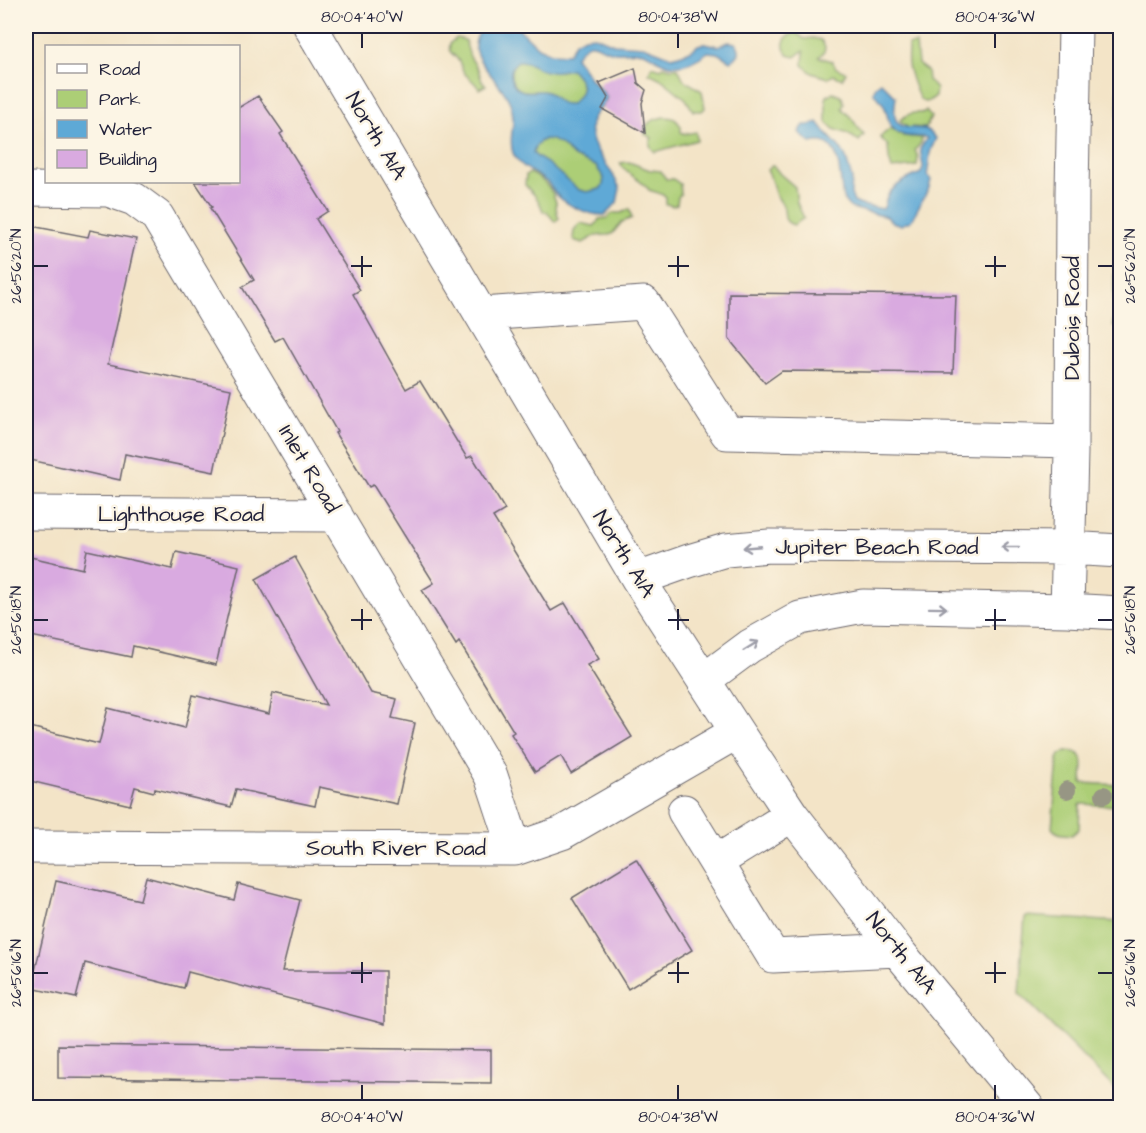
<svg xmlns="http://www.w3.org/2000/svg" width="1146" height="1133" viewBox="0 0 1146 1133" font-family="'Architects Daughter',sans-serif">
<style>
.green{fill:#acce76;stroke:#677858;stroke-width:1.5}
.water{fill:#5ea9d6;stroke:#406688;stroke-width:1.5;fill-rule:evenodd}
.building{fill:#d9aae0}
.lines{fill:none;stroke-linecap:round;stroke-linejoin:round}
.minor-casing{stroke:#6b666c;stroke-width:35}
.minor{stroke:#fff;stroke-width:33}
.tree{fill:#979684}
.oneway{stroke:#9c9ca7}
.ticks{fill:none;stroke:#22223b;stroke-width:2}
.labels{text-anchor:middle;dominant-baseline:central;stroke-width:5;stroke-linejoin:round;paint-order:stroke}
.street-label{font-size:22px;fill:#22223b;stroke:#fcf5e5}
.neatline{fill:none;stroke:#22223b;stroke-width:2}
.ticks-label{font-size:15px;text-anchor:middle;fill:#22223b}
</style>
<rect width="100%" height="100%" fill="#fcf5e5"/>
<filter id="ink" filterUnits="userSpaceOnUse"><feTurbulence type="fractalNoise" baseFrequency=".0167" numOctaves="2"/><feDisplacementMap in="SourceGraphic" scale="12" xChannelSelector="R" yChannelSelector="G"/><feConvolveMatrix kernelMatrix="1 2 1 2 8 2 1 2 1" color-interpolation-filters="sRGB"/></filter>
<filter id="wash" filterUnits="userSpaceOnUse"><feTurbulence type="fractalNoise" baseFrequency=".008" numOctaves="4" result="noise"/><feDisplacementMap in="SourceGraphic" scale="24" xChannelSelector="R" yChannelSelector="G"/><feGaussianBlur stdDeviation="1.35" result="paint"/><feColorMatrix in="noise" values="0 0 0 0 0 0 0 0 0 0 0 0 0 0 0 0 0 1.4 0 .05"/><feComposite in="paint" operator="in"/></filter>
<g filter="url(#wash)">
<rect width="100%" height="100%" fill="#f3e4c7"/>
<path class="green" d="M1120 29V328L1113 326Z
M795 33 798 34 804 39 813 38 821 40 825 47 824 52 819 57 832 61 836 68 846 72 842 79 834 75 828 78 812 73 803 65 804 51 801 52 795 57 788 55C783 49 782 42 788 36Z
M457 38 465 40 470 57 478 69 482 81 486 85 479 89C475 82 470 79 465 74 461 69 461 64 458 60 453 52 448 55 450 43Z
M916 44 918 64 927 71 928 80 936 89 935 97 927 102C925 102 924 102 922 101 917 98 909 71 908 65 907 59 908 52 908 45Z
M518 61C529 60 538 70 551 71 557 72 565 70 571 69 585 82 585 91 571 104 556 106 557 97 547 92 540 89 530 93 523 91 510 87 506 69 518 61Z
M652 66 661 69 664 66 670 68H678L684 80 702 91 705 108 702 111H693L686 99 661 79 649 73Z
M833 92 842 97 844 103 842 108C845 113 849 114 852 119 856 124 859 130 864 135L859 141 848 134 834 129 829 125 826 120V99L827 96Z
M926 111 931 117 926 128 912 127 903 136 922 138 921 143 915 150 918 157 917 166 892 169 889 159 888 146 880 137 891 128 899 134 907 127 901 122 900 120C904 117 909 113 914 113 919 113 921 114 926 111Z
M664 117C673 117 677 119 681 127V132L684 134 696 132 697 140 655 152C650 148 648 143 652 138L645 134C643 122 655 119 664 117Z
M545 139H552L560 144 574 157 596 166 604 178 603 185 600 189 587 192 579 190 547 163 537 157 533 153C535 145 538 142 545 139Z
M629 162 650 170 661 171 666 179H673L680 184 681 194 678 197 677 204 673 206 666 204V198C661 192 656 193 649 190 642 179 625 175 620 163Z
M773 165 780 174 795 187 797 203 804 218 794 225C780 221 787 214 783 206 781 201 777 198 775 193 772 184 772 179 767 170Z
M530 173C541 178 551 187 555 199 558 205 554 210 559 218L555 222 547 212 543 211C538 197 534 195 525 185L526 175Z
M629 209 632 218 622 222 612 234 608 235 595 236 583 243 576 241 573 239 574 230 580 223 594 226 597 223 599 219 607 218 613 213H621Z
M1066 751C1089 751 1082 765 1082 783L1120 785V806L1080 804 1079 829 1072 835C1065 834 1057 835 1052 828L1058 759 1060 755Z
M1025 916 1120 922V1094L1019 993Z"/>
<path class="water" d="M485 26H516L538 47 551 53 568 54 575 42 584 37 595 36 614 44 644 46 672 57 682 54 692 50 698 45 706 43 718 46 729 42 736 43C742 52 739 57 730 61L717 53 708 52C696 61 679 70 664 63 657 61 651 54 643 52 634 50 624 53 615 52 594 49 594 32 575 57 581 64 585 71 590 78 595 85 602 89 607 97 604 108 595 111 592 120 586 138 599 154 608 167 613 174 616 181 620 188L617 203 605 215C590 216 567 206 556 194 553 191 551 186 548 183 537 173 519 168 513 153 507 137 518 123 510 103 507 96 503 90 498 84 484 65 462 48 485 26ZM518 61C529 60 535 69 546 71 554 73 563 70 571 69 585 83 585 91 571 104 557 105 557 97 547 92 540 89 530 93 523 91 510 87 506 69 518 61ZM545 139 552 140 560 144 574 157 596 166 604 178 603 185 600 189 587 192 579 190 547 163 537 157 533 153C535 145 538 142 545 139Z
M881 82 896 97C895 103 894 111 895 117 899 131 914 127 925 129 929 130 933 135 936 138 934 144 931 148 930 153 929 161 929 167 927 175L931 180 929 188 911 221 901 225 892 222 887 217 851 208C846 204 842 198 842 192 840 178 840 143 821 142 818 141 815 142 811 143L802 136 799 132 804 125H812L818 122 827 134 842 150 846 158 852 178 851 194 854 202 861 205 883 209C886 205 885 200 888 195 895 184 909 178 921 173L923 167 920 149 927 138C920 135 911 138 903 135 888 129 889 120 885 108 883 102 878 97 873 92L877 85Z"/>
<g id="blocks">
<path class="building" d="M635 68 638 83 646 90 642 103 645 133 602 109 608 98 599 83Z
M258 96 283 132 280 134 328 211 316 219 360 290 353 294 406 389 420 381 467 458 472 456 505 510 493 517 551 611 565 603 599 659 587 665 632 737 571 774 561 756 535 772 511 734 514 732 459 642 456 645 422 590 434 583 373 485 369 487 335 433 337 432 283 337 275 341 242 287 254 280 210 208 212 207 195 182H238V108Z
M26 225 88 237 90 230 136 239 108 364 231 389 214 472 125 454 120 480 26 459Z
M729 293 956 295 953 373 782 371 765 383 729 339Z
M87 550 172 569 176 552 239 566 216 665 133 646 131 657 26 635V556L83 569Z
M295 557 371 693 397 699 392 718 415 723 397 804 319 787 315 806 236 789 231 807 155 789 154 792 135 787 130 805 26 780V726L99 744 108 708 185 728 193 695 269 714 273 693 326 705 256 579Z
M636 859 692 950 628 989 572 898Z
M146 877 234 900 238 884 300 900 282 971H385V1024L188 972 184 988 85 963 76 998 31 988 56 881 140 900Z
M58 1045 491 1050V1083L58 1078Z"/>
</g>
</g>
<g filter="url(#ink)">
<use href="#blocks" fill-opacity="0" stroke="#6b666c" stroke-width="1.5"/>
<g class="lines">
<g class="minor-casing">
<path id="minor" d="M310 26 638 579 737 732 792 815 897 950 1028 1108
M26 189 108 190 134 199 157 216 491 776 515 849
M482 314 644 303 727 433 1071 441
M26 513 336 515
M638 579 689 561 726 550 769 546 1068 548 1120 551
M1067 610 1071 452 1072 192 1075 26
M704 680 750 646 800 618 863 606 1067 610 1120 613
M684 811 773 956 897 950
M26 847 515 849 562 833 737 732
M716 862 792 815"/>
</g>
<use href="#minor" class="minor"/>
</g>
<g class="tree">
<circle cx="1067" cy="790" r="9"/>
<circle cx="1104" cy="795" r="9"/>
</g>
<defs><path id="oneway-shaft" d="M-6 0H5M1.5-3L5.5 0L1.5 3" fill="none" stroke-width="1.6" stroke-linecap="round" stroke-linejoin="round" transform="scale(1.5)"/></defs>
<g class="oneway">
<use href="#oneway-shaft" transform="translate(752 547) rotate(175)"/>
<use href="#oneway-shaft" transform="translate(1010 547) rotate(-180)"/>
<use href="#oneway-shaft" transform="translate(938 608) rotate(1)"/>
<use href="#oneway-shaft" transform="translate(751 646) rotate(-32)"/>
</g>
</g>
<path class="ticks" d="M362 33V48M678 33V48M995 33V48M362 256V277M678 256V277M995 256V277M33 266H48M351 266H372M668 266H689M985 266H1006M1098 266H1113M362 609V630M678 609V630M995 609V630M33 620H48M351 620H372M668 620H689M985 620H1006M1098 620H1113M362 962V983M678 962V983M995 962V983M33 973H48M351 973H372M668 973H689M985 973H1006M1098 973H1113M362 1085V1100M678 1085V1100M995 1085V1100"/>
<g class="labels">
<g class="street-label">
<text transform="translate(376 136) rotate(59)">North A1A</text>
<text transform="translate(1072 318) rotate(-90)">Dubois Road</text>
<text transform="translate(309 469) rotate(59)">Inlet Road</text>
<text x="181" y="514">Lighthouse Road</text>
<text x="877" y="547">Jupiter Beach Road</text>
<text transform="translate(624 554) rotate(58)">North A1A</text>
<text x="396" y="848">South River Road</text>
<text transform="translate(901 953) rotate(51)">North A1A</text>
</g>
</g>
<rect width="1146" height="1133" fill="none" stroke="#fcf5e5" stroke-width="66"/>
<rect x="45" y="45" width="195" height="138" fill="#fcf5e5" stroke="#a5a1a1" stroke-width="1.5"/>
<rect x="57" y="64" width="30" height="9" fill="#ffffff" stroke="#a5a1a1" stroke-width="1.5"/>
<text x="99" y="75" font-size="18" fill="#22223b">Road</text>
<rect x="57" y="90" width="30" height="18" fill="#acce76" stroke="#a5a1a1" stroke-width="1.5"/>
<text x="99" y="105" font-size="18" fill="#22223b">Park</text>
<rect x="57" y="120" width="30" height="18" fill="#5ea9d6" stroke="#a5a1a1" stroke-width="1.5"/>
<text x="99" y="135" font-size="18" fill="#22223b">Water</text>
<rect x="57" y="150" width="30" height="18" fill="#d9aae0" stroke="#a5a1a1" stroke-width="1.5"/>
<text x="99" y="165" font-size="18" fill="#22223b">Building</text>
<rect x="33" y="33" width="1080" height="1067" class="neatline"/>
<g class="ticks-label">
<text x="362" y="22">80°04'40"W</text>
<text x="678" y="22">80°04'38"W</text>
<text x="995" y="22">80°04'36"W</text>
<text transform="translate(16 266) rotate(-90)" y="5">26°56'20"N</text>
<text transform="translate(1130 266) rotate(-90)" y="5">26°56'20"N</text>
<text transform="translate(16 620) rotate(-90)" y="5">26°56'18"N</text>
<text transform="translate(1130 620) rotate(-90)" y="5">26°56'18"N</text>
<text transform="translate(16 973) rotate(-90)" y="5">26°56'16"N</text>
<text transform="translate(1130 973) rotate(-90)" y="5">26°56'16"N</text>
<text x="362" y="1122">80°04'40"W</text>
<text x="678" y="1122">80°04'38"W</text>
<text x="995" y="1122">80°04'36"W</text>
</g>
</svg>
